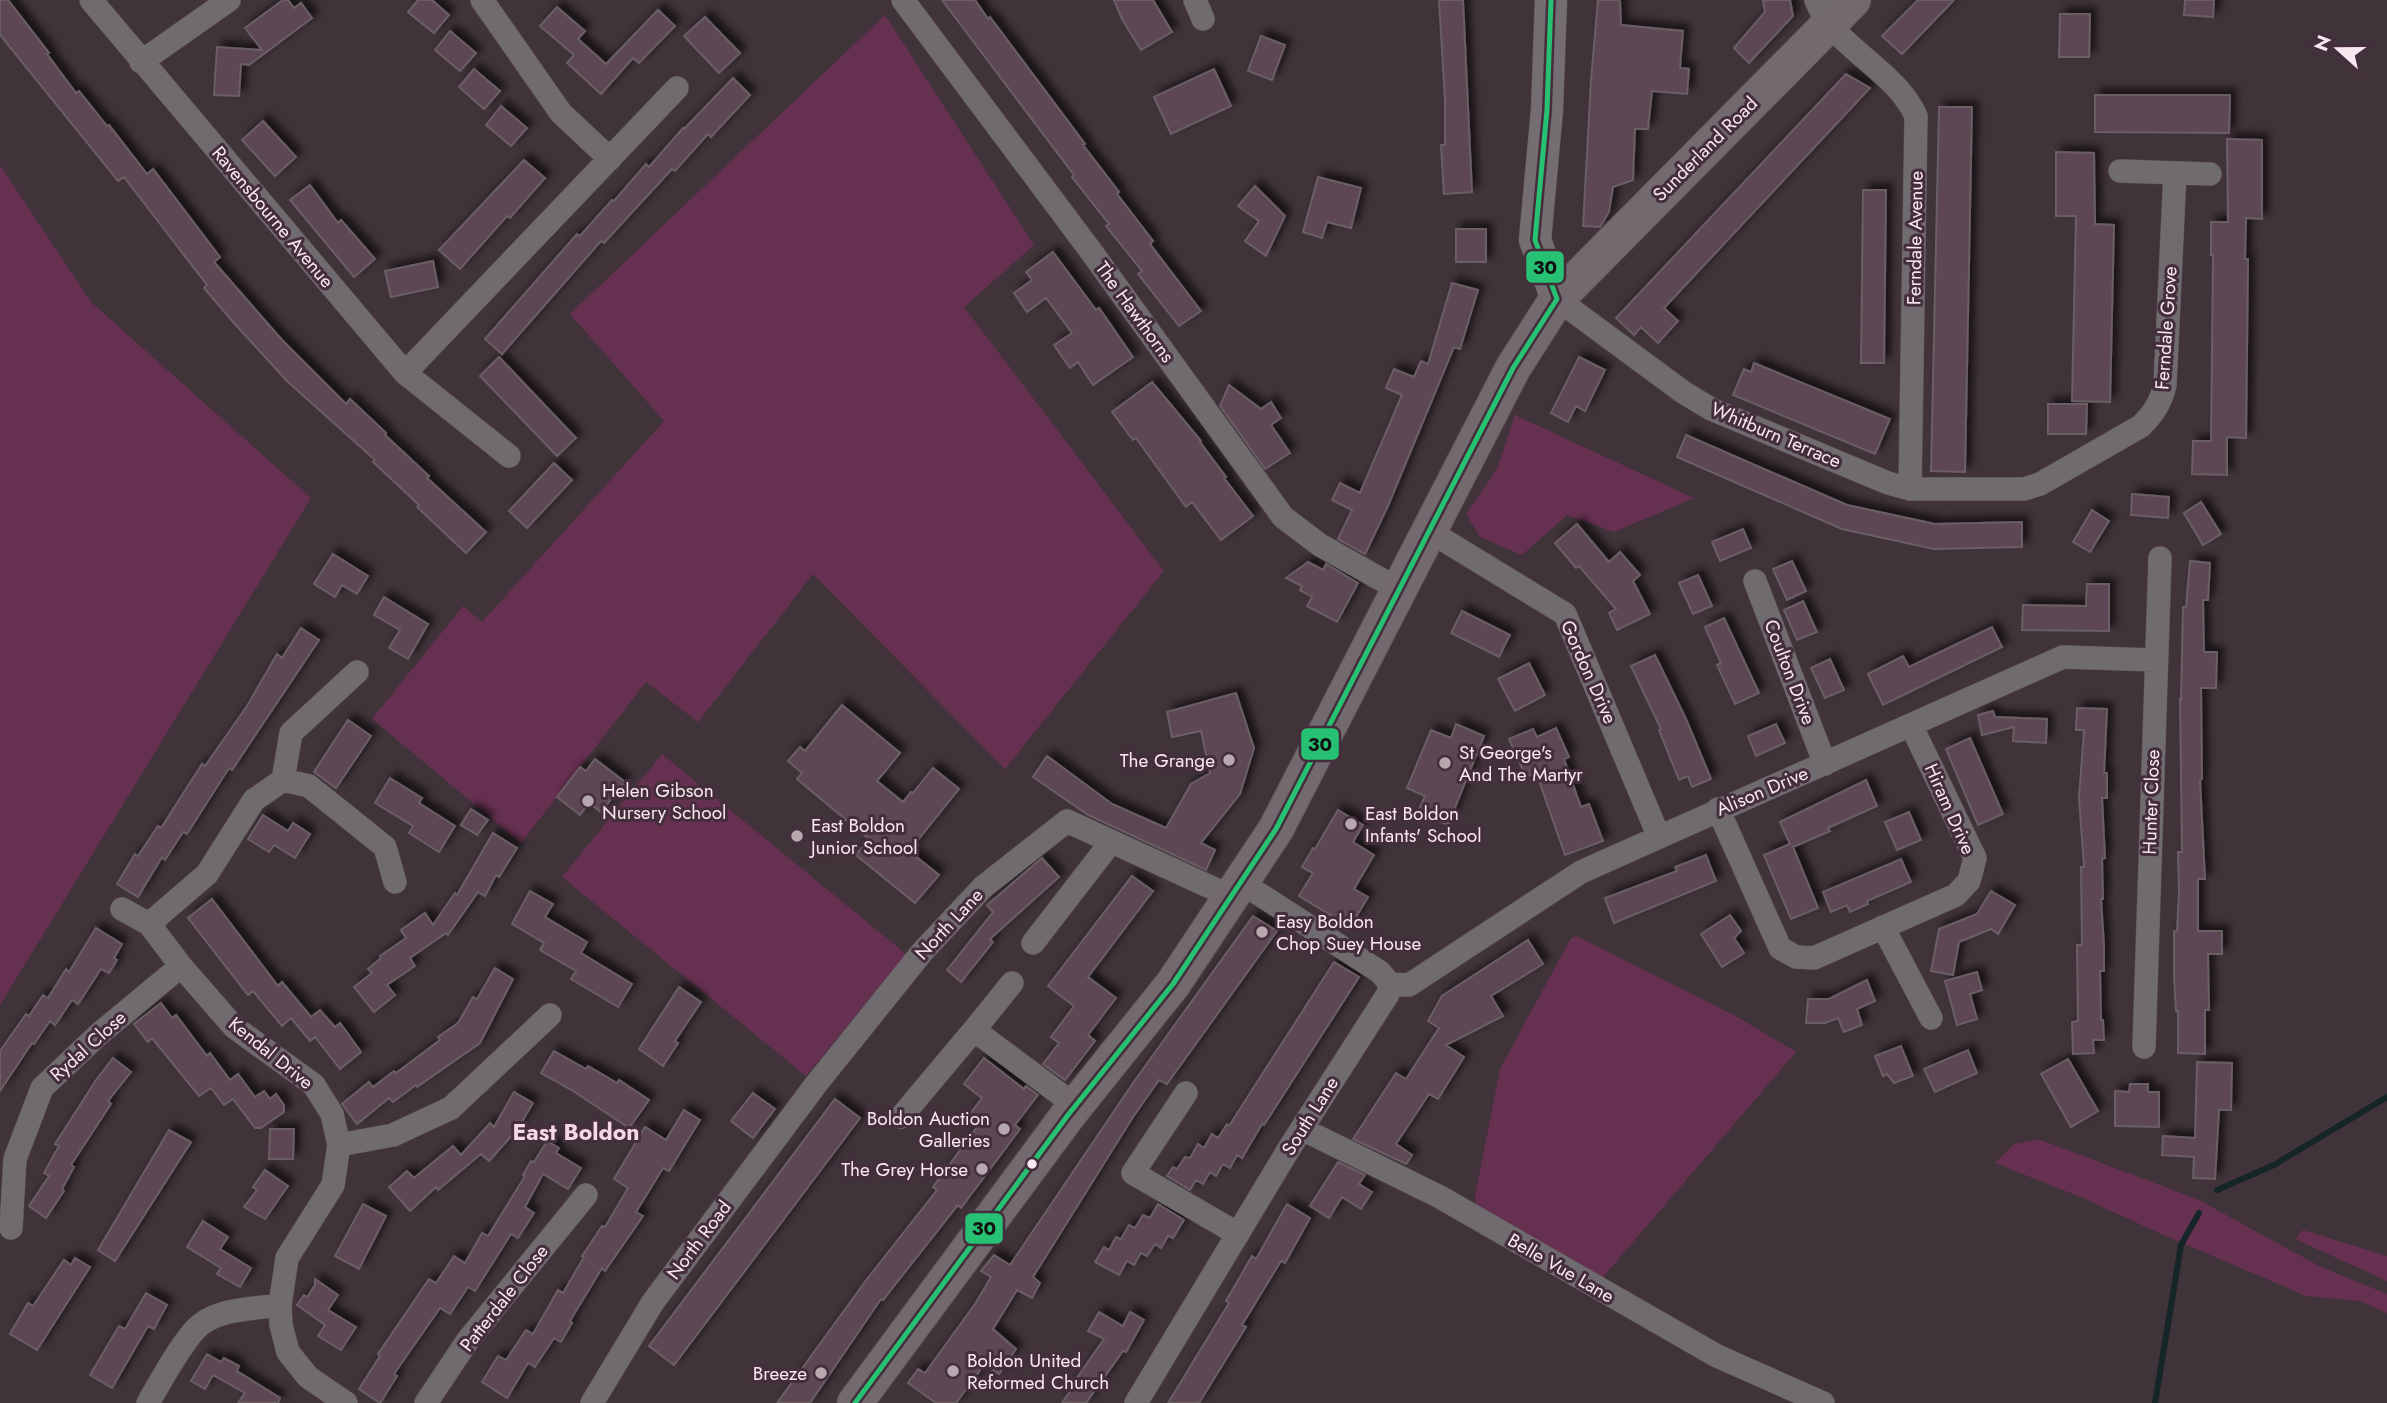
<svg xmlns="http://www.w3.org/2000/svg" width="2387" height="1403" viewBox="0 0 2387 1403" font-family="Jost,sans-serif">
<style>
.green{fill:#663050}
.lines{fill:none;stroke-linecap:round;stroke-linejoin:round}
.stream{stroke:#162628;stroke-width:6}
.building{fill:#5d4754;stroke:#6a5e64;stroke-width:2;filter:url(#shadow)}
.street-casing{stroke:#5d5157;stroke-width:24}
.secondary-casing{stroke:#5d5157;stroke-width:33}
.primary-casing{stroke:#5d5157;stroke-width:37}
.street{stroke:#706b6e;stroke-width:23}
.secondary{stroke:#746d71;stroke-width:32}
.primary{stroke:#736a70;stroke-width:35}
.bus-1-casing{stroke:#452e3b;stroke-width:10}
.bus-1{stroke:#26c172;stroke-width:5}
.poi-dot{fill:#b8a9b0;stroke:#452e3b;stroke-width:2.5}
.bus-dot{fill:#f8e8f0;stroke:#452e3b;stroke-width:2.5}
.labels{text-anchor:middle;dominant-baseline:central;stroke-width:6;stroke-linejoin:round;paint-order:stroke}
.street-label{font-size:19px;fill:#f8e8f0;stroke:#452e3b}
.poi-label{font-size:19px;fill:#f8e8f0;stroke:#452e3b;text-anchor:start}
.quarter-label{font-size:23px;font-weight:bold;fill:#f5d7e7;stroke:#452e3b}
.line-badge{stroke:#452e3b;stroke-width:2.5}
.pale-badge-label{font-size:19px;text-anchor:middle;font-weight:bold;fill:#111}
</style>
<defs>
<filter id="shadow"><feDropShadow dx="6" dy="-6" stdDeviation="3.5" flood-color="#0009"/></filter>
</defs>
<rect width="100%" height="100%" fill="#40333a"/>
<path class="green" d="M885 15 1034 245 964 307 1164 571 1005 769 813 574 698 722 646 682 521 843 372 719 463 606 482 622 664 421 570 314Z
M0 165 91 302 311 498 0 1005Z
M1515 415 1694 498 1614 532 1567 515 1522 555 1480 537 1466 514 1497 469Z
M662 754 906 954 806 1076 562 877Z
M1577 936 1739 1018 1796 1052 1597 1284 1478 1211 1475 1196 1500 1069 1571 938Z
M2038 1139 2197 1199 2321 1267 2387 1294V1313L2360 1301 2306 1296 2161 1234 2083 1198 1995 1163 2014 1144Z
M2303 1230 2387 1256V1281L2295 1239Z"/>
<g class="lines">
<path class="stream" d="M2217 1190 2274 1165 2387 1097
M2155 1403 2181 1245 2199 1213"/>
</g>
<path class="building" d="M0 0H8L49 53 47 54 76 93 79 91 107 126 109 125 147 174 153 169 220 257 214 262 282 340 346 404 350 399 386 433 385 435 429 476 427 478 486 532 466 553 417 507 419 505 373 462 375 460 287 381 233 322 204 288 207 285 124 177 118 181 0 35Z
M283 0H288L294 8 301 3 312 18 249 65 241 64 239 96 214 95 217 47 262 50 245 28Z
M418 0H432L449 15 434 33 408 12Z
M942 0H975L988 19 990 17 1085 144 1083 145 1119 192 1117 194 1153 241 1150 244 1201 311 1179 326 1138 274 1142 271 1106 226 1109 224 1072 177 1074 175Z
M1114 0H1153L1172 32 1141 50 1122 19Z
M1439 0H1463L1472 192 1444 194 1441 145H1445V100Z
M1598 0H1620L1621 25 1683 31 1680 68 1689 69 1687 94 1652 91 1648 129H1635L1633 180 1613 187 1609 212 1600 227 1583 226 1591 80Z
M1763 0H1790L1793 16 1749 63 1734 48 1765 12Z
M1918 0H1954L1902 54 1882 36Z
M2185 0H2214L2213 17 2184 15Z
M557 7 585 31 578 39 606 64 658 10 675 26 639 63 633 58 601 94 567 63 574 55 540 26Z
M2060 14H2090L2089 57H2059Z
M705 17 740 53 719 73 684 36Z
M450 31 476 53 460 71 435 50Z
M1261 36 1285 45 1272 80 1248 71Z
M474 69 500 91 484 109 459 87Z
M1214 69 1231 106 1171 134 1154 97Z
M1846 74 1870 88 1664 308 1678 321 1658 343 1641 327 1634 335 1616 318Z
M733 78 750 95 711 137 708 134 675 171 672 169 604 243 601 241 502 354 485 339 577 234 580 236 612 200 614 201 646 164 649 167 683 128 684 129Z
M2095 95H2230L2229 133 2095 132Z
M501 106 527 128 511 146 486 125Z
M1939 107H1972L1965 472 1931 471Z
M263 121 296 157 275 176 242 140Z
M2227 139 2262 140V219L2246 218 2245 259H2248L2246 438 2227 437V475L2192 474 2193 441H2211L2213 255H2211V222H2228Z
M2056 152 2094 153 2095 224 2114 225 2110 402 2072 401 2076 216H2056Z
M524 160 545 178 510 218 507 216 460 269 439 250Z
M1318 177 1361 188 1351 228 1327 222 1322 238 1303 232Z
M310 185 338 223 341 220 375 259 354 277 290 200Z
M1255 186 1285 216 1266 256 1245 241 1259 221 1238 206Z
M1863 190H1886L1884 363H1861Z
M1456 229H1486V262H1456Z
M1053 252 1096 310 1099 308 1133 357 1093 385 1078 362 1070 368 1054 345 1072 333 1046 298 1027 312 1014 293 1032 280 1026 272Z
M433 261 438 287 391 297 385 271Z
M1452 283 1478 290 1460 349 1454 347 1388 506 1365 554 1338 539 1352 510 1332 500 1340 483 1360 493 1402 395 1386 388 1394 369 1414 377 1421 361 1428 364Z
M499 357 576 438 557 456 480 376Z
M1579 357 1605 370 1585 411 1576 406 1568 422 1551 413Z
M1754 363 1890 419 1875 454 1733 395 1744 369 1751 372Z
M1152 382 1201 441 1200 442 1226 477 1224 478 1253 516 1221 540 1192 502 1186 507 1136 438 1133 440 1112 412Z
M1229 385 1261 409 1271 402 1281 418 1271 425 1290 453 1265 469 1220 406Z
M2048 404H2087L2086 434H2048Z
M1686 435 1847 505 1935 524 2022 522V547L1934 549 1842 529 1677 457Z
M554 463 572 480 527 528 509 511Z
M2132 494 2169 497 2168 518 2131 515Z
M2201 502 2221 534 2203 545 2184 513Z
M2092 510 2109 521 2090 552 2073 542Z
M1577 524 1609 562 1620 552 1640 575 1633 581 1650 614 1617 630 1609 613 1616 609 1579 566 1576 568 1555 543Z
M1743 529 1751 548 1720 561 1712 542Z
M333 554 368 576 357 594 342 585 335 597 314 584Z
M1792 561 1806 591 1787 600 1773 569Z
M2190 561 2210 563 2208 600H2203L2204 652H2217L2216 688H2201L2202 779 2200 780 2205 879H2198V931H2222V954H2208L2209 1010H2205V1054L2178 1053V1011H2176L2174 976V931H2177L2179 892 2178 852H2182L2180 699H2181L2183 607H2186Z
M1308 562 1323 570 1326 564 1358 583 1337 622 1307 606 1312 597 1300 590 1302 586 1286 578Z
M1698 575 1712 606 1693 614 1679 583Z
M2087 584H2109V631L2022 630 2023 605 2086 606Z
M384 597 428 624 408 659 389 648 400 630 374 615Z
M1803 601 1817 632 1797 640 1784 610Z
M1462 611 1510 635 1499 657 1451 633Z
M1724 618 1759 693 1735 704 1717 665 1721 663 1705 627Z
M1992 627 2002 647 1883 705 1868 674 1903 656 1909 667Z
M301 628 319 640 232 770 229 768 187 834 183 832 165 860 162 857 138 897 117 884 135 854 138 856 158 826 161 828 202 764 205 766 247 706 277 654 282 658Z
M1655 655 1686 719 1711 779 1692 787 1688 776 1679 780 1659 730 1661 729 1631 666Z
M1830 659 1844 690 1825 698 1811 668Z
M1529 663 1545 695 1515 711 1498 679Z
M1236 693 1254 748 1240 794 1201 843 1215 850 1206 870 1088 815 1033 777 1047 756 1112 804 1166 828 1191 784 1210 773 1201 731 1172 737 1167 712Z
M842 705 900 753 877 781 903 802 911 792 913 793 933 768 959 789 909 851 939 875 915 903 856 855 869 839 797 779 802 773 788 761 800 747 805 751Z
M2077 708 2107 709 2104 773H2107V798H2102L2105 858 2102 859 2103 899H2101L2104 946V971H2100L2101 1020H2103L2104 1040H2093L2094 1053 2073 1054 2072 1022 2078 1021 2077 945H2082L2081 867H2084L2079 798 2084 730H2076Z
M1993 711 1995 717 2047 719 2046 743 2013 741 2014 727 1982 735 1978 715Z
M348 720 371 736 336 788 314 772Z
M1456 724 1484 736 1448 825 1418 812 1425 796 1407 788 1431 730 1451 738Z
M1776 724 1785 743 1756 756 1748 736Z
M1556 728 1569 757 1564 759 1581 807 1589 804 1603 841 1565 855 1536 772 1526 777 1509 739 1533 729 1537 737Z
M1970 738 2003 814 1978 825 1946 749Z
M595 759 625 782 601 812 589 803 580 815 557 797 580 767 586 771Z
M390 778 422 798 419 803 455 826 439 852 409 833 413 826 375 803Z
M1866 780 1877 806 1828 828 1830 831 1793 847 1818 908 1791 919 1764 855 1790 844 1780 822Z
M471 809 488 820 477 835 461 825Z
M1338 810 1363 825 1353 842 1374 855 1354 889 1368 897 1350 927 1299 896 1313 873 1302 867 1313 848 1315 849Z
M1909 812 1921 840 1897 850 1885 822Z
M263 815 288 831 293 823 310 834 295 858 274 845 269 852 248 839Z
M493 833 517 848 499 877 496 875 485 896 478 892 448 935 446 933 410 958 415 966 387 985 395 995 374 1012 354 987 372 973 368 969 381 958 380 956 406 938 401 930 425 913 433 925 455 893 457 895Z
M1706 855 1716 881 1614 923 1605 898 1677 871 1675 867Z
M1042 858 1059 877 990 939 993 942 961 982 947 970 993 912 987 905Z
M1901 859 1911 882 1867 901 1868 904 1850 912 1847 905 1831 912 1823 892Z
M1132 876 1153 891 1088 977 1116 998 1088 1035 1095 1041 1065 1080 1043 1064 1059 1043 1051 1037 1074 1006 1048 986Z
M530 891 553 904 545 917 587 942 581 953 632 984 618 1007 571 979 576 971 540 950 544 943 512 924Z
M1991 891 2015 905 1998 934 1991 929 1959 942 1953 975 1931 971 1939 929 1977 914Z
M212 899 278 986 282 982 311 1017 320 1010 335 1027 340 1023 361 1052 340 1069 315 1037 310 1041 291 1018 282 1026 253 991 248 995 188 918Z
M1730 915 1741 931 1734 938 1744 953 1722 967 1701 934Z
M1253 916 1277 931 1167 1084 1159 1080 1133 1117 1033 1277 1040 1283 1032 1298 1017 1290 993 1329 1016 1349 999 1374 984 1365 956 1403H936L908 1383 918 1369 925 1373 975 1304 991 1277 981 1271 994 1255 1010 1265 1133 1083Z
M96 928 122 944 114 958 117 960 109 973 101 969 78 1004 72 1000 55 1025 50 1021 34 1044 32 1043 0 1091V1051L26 1014 29 1016 43 995 48 998 66 969 69 972Z
M1528 940 1543 964 1491 996 1503 1016 1446 1045 1464 1057 1438 1099 1429 1094 1396 1144 1412 1155 1406 1164 1353 1139 1396 1073 1406 1079 1439 1028 1428 1021 1442 996Z
M1334 962 1359 977 1264 1125 1262 1124 1242 1158 1237 1155 1230 1168 1223 1164 1216 1176 1210 1172 1203 1184 1196 1180 1190 1190 1167 1176 1173 1167 1177 1169 1185 1157 1190 1158 1198 1144 1204 1148 1212 1134 1218 1138 1227 1124 1229 1126Z
M495 968 513 979 480 1043 417 1087 416 1085 393 1102 389 1098 357 1124 342 1104 369 1082 373 1087 394 1071 396 1073 440 1040 438 1037 458 1023 473 997 477 999Z
M1977 972 1982 990 1970 994 1977 1019 1957 1025 1945 981Z
M1867 980 1875 1001 1857 1009 1862 1025 1844 1032 1838 1018 1825 1023H1806L1808 999H1829Z
M679 987 701 1002 675 1041 678 1043 663 1066 639 1049Z
M161 1003 172 1018 176 1015 207 1056 210 1053 230 1080 238 1074 255 1097 264 1091 270 1099 276 1094 284 1105V1112L261 1128H255L233 1099 224 1105 211 1088 199 1096 152 1038 148 1042 134 1024Z
M1901 1046 1913 1076 1894 1083 1887 1074 1883 1076 1875 1056Z
M1968 1050 1977 1073 1935 1092 1924 1069Z
M554 1051 586 1069 588 1066 617 1083 619 1080 649 1100 629 1128 573 1091 541 1073Z
M113 1058 131 1072 108 1101 111 1104 71 1165 74 1167 62 1189 64 1191 46 1218 29 1206 49 1176 44 1173 59 1146 55 1144 96 1080Z
M984 1058 1024 1089 1026 1086 1038 1095 1015 1125 1020 1129 961 1208 958 1205 883 1300 881 1299 810 1403H777L867 1279 937 1190 933 1187 977 1127 966 1119 982 1098 964 1084Z
M2068 1059 2098 1111 2071 1127 2041 1074Z
M2197 1062 2232 1063 2231 1110H2219L2215 1179 2193 1178 2194 1157 2162 1155 2163 1136 2195 1138Z
M2130 1084H2148V1092H2159V1127L2115 1126V1091L2129 1092Z
M514 1092 533 1103 517 1130 489 1161 481 1154 438 1190 436 1187 410 1211 389 1187 407 1171 414 1178 453 1146 461 1155 490 1123 494 1127Z
M753 1093 775 1109 753 1138 731 1121Z
M835 1099 860 1118 674 1365 649 1346Z
M684 1110 700 1120 669 1171 663 1168 636 1212 643 1216 605 1271 602 1268 570 1321 572 1323 561 1342 554 1338 535 1367 528 1363 507 1398 482 1382 498 1356 506 1360 526 1330 533 1334 558 1290 563 1293 584 1257 582 1256 602 1226 605 1227 628 1188 614 1179 645 1127 666 1140Z
M270 1129H294L293 1159H269Z
M169 1130 191 1142 115 1261 98 1250Z
M547 1141 559 1148 556 1153 581 1168 568 1189 543 1174 525 1207 534 1213 518 1238 511 1234 475 1291 468 1287 450 1314 440 1308 394 1374 397 1376 380 1403 359 1389 380 1356 378 1354 429 1279 436 1283 454 1256 465 1263 482 1233 488 1236 525 1176 523 1175 531 1161 534 1162Z
M1338 1162 1365 1175 1359 1184 1372 1192 1361 1209 1342 1197 1329 1218 1310 1206Z
M265 1170 288 1186 265 1219 244 1207 257 1190 253 1187Z
M363 1204 386 1216 359 1269 335 1256Z
M1158 1204 1184 1220 1173 1238 1168 1236 1161 1248 1155 1244 1147 1256 1141 1253 1134 1265 1127 1261 1119 1275 1095 1262 1104 1247 1109 1250 1116 1237 1121 1239 1129 1225 1135 1228 1143 1215 1150 1218Z
M1287 1204 1310 1218 1285 1263 1281 1261 1242 1325 1246 1327 1199 1403H1168L1229 1303 1226 1301 1252 1256 1256 1259Z
M203 1221 228 1237 220 1249 251 1268 240 1287 217 1274 221 1268 187 1247Z
M75 1258 90 1267 37 1350 10 1334 28 1303 33 1306 64 1260 71 1265Z
M315 1279 338 1295 328 1310 356 1327 341 1350 318 1336 325 1325 297 1305 304 1295 307 1297 315 1285Z
M146 1293 167 1305 154 1329 148 1326 112 1388 90 1375 119 1326 125 1329Z
M1099 1312 1123 1326 1130 1312 1144 1320 1126 1352 1123 1351 1086 1403H1062L1073 1387 1071 1386 1104 1339 1088 1331Z
M207 1354 221 1362 224 1358 239 1366 237 1371 280 1398 278 1403H238L245 1393 213 1375 205 1389 191 1381Z"/>
<g class="lines">
<g class="street-casing">
<path id="street" d="M91 0 405 373 509 456
M482 0 561 113 610 159
M903 0 1093 254 1283 517 1320 545 1398 589
M1195 0 1203 19
M1816 0C1833 47 1895 69 1916 116L1910 489
M141 62 229 0
M2120 171 2210 174
M1557 299 1683 392 1711 409 1888 483 1910 489H2024L2040 484 2141 426C2154 413 2161 402 2165 385L2175 173
M405 373 677 88
M1429 531 1565 614 1659 837
M1755 581 1825 764
M283 780 291 733 357 672
M1718 809 1780 948 1796 957 1814 958 1956 895 1969 881 1975 858 1911 725
M1242 883 1380 972 1390 984
M122 909 149 924 181 966 234 1027 314 1085 332 1114 339 1145 333 1185 287 1258 280 1305 281 1325 288 1352 308 1377 346 1403
M149 924 207 874 254 800 283 780 309 786 385 847 395 882
M1883 927 1931 1018
M1033 943 1111 842
M1390 984 1409 985 1581 872 2063 657 2156 660
M974 1030 1012 983
M2144 1047 2160 558
M1186 1093 1133 1173 1238 1234
M901 1117 974 1030 1076 1106
M1302 1129 1440 1197 1717 1356 1823 1403
M339 1145 393 1135 451 1108 550 1015
M11 1228 15 1159 42 1088 98 1035 181 966
M148 1403C159 1384 184 1338 200 1325 221 1308 254 1309 280 1305
M426 1403 468 1340 586 1195
M592 1403 653 1302 817 1083 923 951 983 887 1067 821 1232 897
M1136 1403 1290 1147 1388 994 1390 984"/>
</g>
<g class="secondary-casing">
<path id="secondary" d="M1551 0 1547 110 1535 240 1557 299"/>
</g>
<g class="primary-casing">
<path id="primary" d="M855 1403 1068 1115 1173 984 1276 829 1513 368 1557 299 1853 0"/>
</g>
<use href="#street" class="street"/>
<use href="#secondary" class="secondary"/>
<use href="#primary" class="primary"/>
<g class="bus-1-casing">
<path id="bus-1" d="M855 1403 1068 1115 1173 984 1276 829 1513 368 1557 299 1535 240 1547 110 1551 0"/>
</g>
<use href="#bus-1" class="bus-1"/>
</g>
<g class="poi-dot">
<circle cx="1229" cy="760" r="7"/>
<circle cx="1445" cy="763" r="7"/>
<circle cx="588" cy="801" r="7"/>
<circle cx="1351" cy="824" r="7"/>
<circle cx="797" cy="836" r="7"/>
<circle cx="1262" cy="932" r="7"/>
<circle cx="1004" cy="1129" r="7"/>
<circle cx="982" cy="1169" r="7"/>
<circle cx="953" cy="1371" r="7"/>
<circle cx="821" cy="1373" r="7"/>
</g>
<circle class="bus-dot" cx="1032" cy="1164" r="6"/>
<g class="labels">
<g class="street-label">
<text transform="translate(1705 149) rotate(-45)">Sunderland Road</text>
<text transform="translate(273 217) rotate(50)">Ravensbourne Avenue</text>
<text transform="translate(1915 238) rotate(-89)">Ferndale Avenue</text>
<text transform="translate(1135 312) rotate(54)">The Hawthorns</text>
<text transform="translate(2166 328) rotate(-86)">Ferndale Grove</text>
<text transform="translate(1776 435) rotate(23)">Whitburn Terrace</text>
<text transform="translate(1589 672) rotate(66)">Gordon Drive</text>
<text transform="translate(1790 672) rotate(69)">Coulton Drive</text>
<text transform="translate(1762 791) rotate(-23)">Alison Drive</text>
<text transform="translate(2151 802) rotate(-88)">Hunter Close</text>
<text transform="translate(1950 809) rotate(66)">Hiram Drive</text>
<text transform="translate(949 924) rotate(-47)">North Lane</text>
<text transform="translate(88 1046) rotate(-42)">Rydal Close</text>
<text transform="translate(271 1053) rotate(39)">Kendal Drive</text>
<text transform="translate(1310 1116) rotate(-58)">South Lane</text>
<text transform="translate(699 1240) rotate(-53)">North Road</text>
<text transform="translate(1561 1268) rotate(30)">Belle Vue Lane</text>
<text transform="translate(504 1298) rotate(-52)">Patterdale Close</text>
</g>
<g class="poi-label">
<text x="1459" y="752">St George's<tspan x="1459" dy="22">And The Martyr</tspan></text>
<text x="1215" y="760" text-anchor="end">The Grange</text>
<text x="602" y="790">Helen Gibson<tspan x="602" dy="22">Nursery School</tspan></text>
<text x="1365" y="813">East Boldon<tspan x="1365" dy="22">Infants' School</tspan></text>
<text x="811" y="825">East Boldon<tspan x="811" dy="22">Junior School</tspan></text>
<text x="1276" y="921">Easy Boldon<tspan x="1276" dy="22">Chop Suey House</tspan></text>
<text x="990" y="1118" text-anchor="end">Boldon Auction<tspan x="990" dy="22">Galleries</tspan></text>
<text x="968" y="1169" text-anchor="end">The Grey Horse</text>
<text x="967" y="1360">Boldon United<tspan x="967" dy="22">Reformed Church</tspan></text>
<text x="807" y="1373" text-anchor="end">Breeze</text>
</g>
<g class="quarter-label">
<text x="576" y="1132">East Boldon</text>
</g>
</g>
<g class="line-badge">
<rect x="1525" y="250" width="40" height="34" rx="7" fill="#26c172"/>
<rect x="1300" y="727" width="40" height="34" rx="7" fill="#26c172"/>
<rect x="964" y="1212" width="40" height="33" rx="7" fill="#26c172"/>
</g>
<g class="pale-badge-label">
<text x="1545" y="274">30</text>
<text x="1320" y="751">30</text>
<text x="984" y="1235">30</text>
</g>
<g transform="translate(2338 49) rotate(291)" stroke="#452e3b" stroke-width="5" paint-order="stroke">
<path d="M0-5L12 26L0 18L-12 26Z" fill="#f8e8f0"/>
<text y="-10" font-size="19" font-weight="bold" text-anchor="middle" fill="#f8e8f0">N</text>
</g>
</svg>
